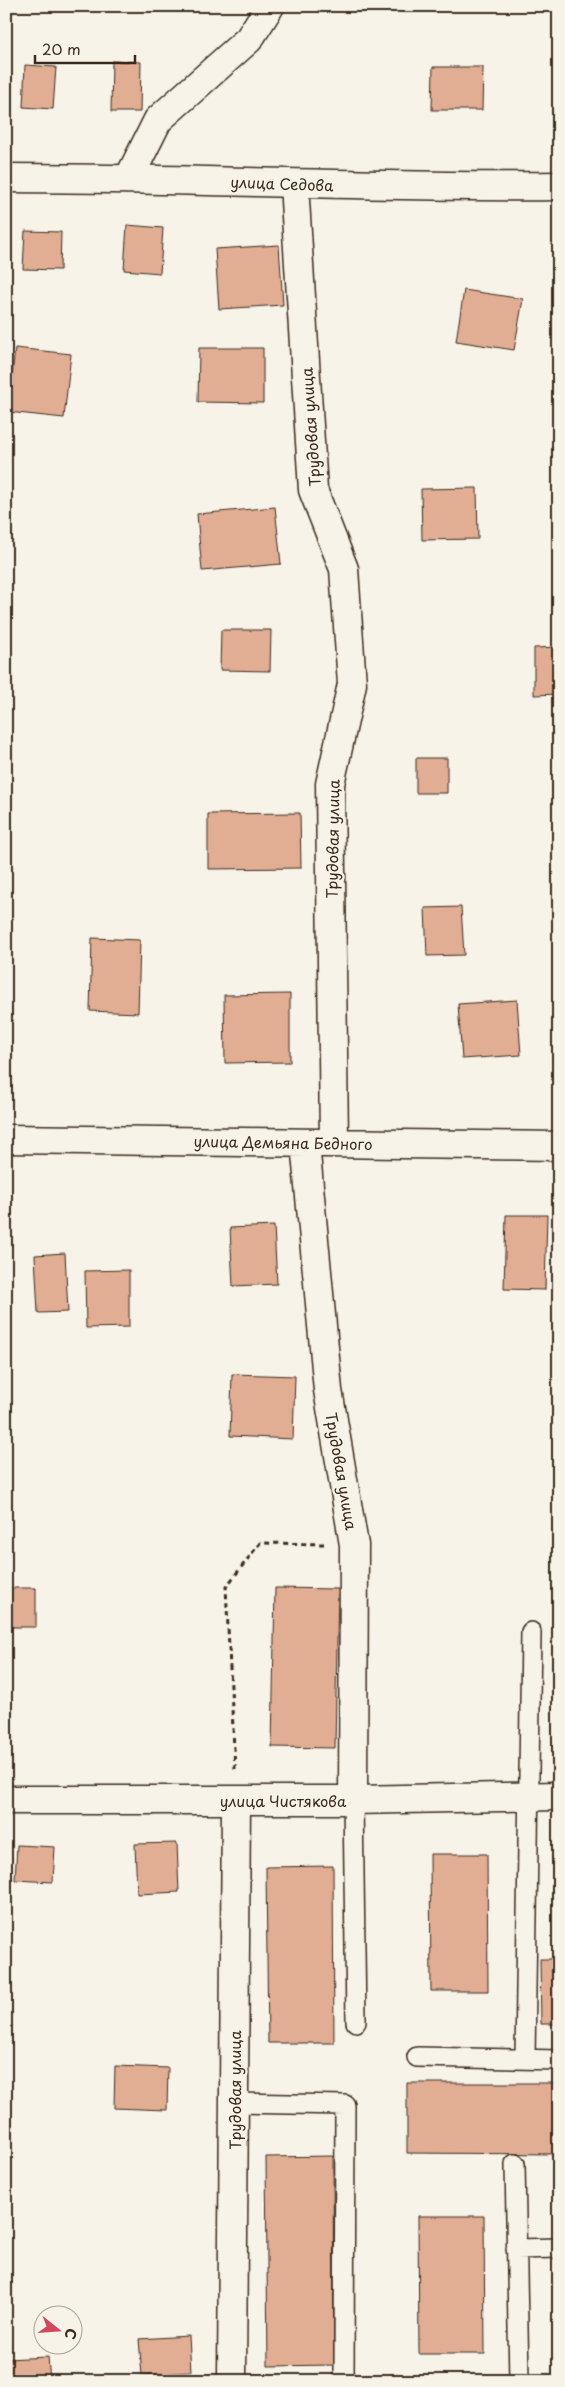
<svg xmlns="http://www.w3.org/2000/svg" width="565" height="2387" viewBox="0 0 565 2387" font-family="'Playpen Sans',sans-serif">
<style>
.building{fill:#e1ae94;stroke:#3b2a1e}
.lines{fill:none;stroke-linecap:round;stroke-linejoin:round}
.lane-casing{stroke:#3b2a1e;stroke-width:22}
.street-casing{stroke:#3b2a1e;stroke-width:31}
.secondary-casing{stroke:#3b2a1e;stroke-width:31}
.path{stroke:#3b2a1e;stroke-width:3;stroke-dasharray:5 4;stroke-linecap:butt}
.lane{stroke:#f7f3e8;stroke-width:19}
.street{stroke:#f7f3e8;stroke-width:28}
.secondary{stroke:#f7f3e8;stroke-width:28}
.labels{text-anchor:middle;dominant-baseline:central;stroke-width:4.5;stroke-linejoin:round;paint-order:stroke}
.street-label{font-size:15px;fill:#3b2a1e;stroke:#f7f3e8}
</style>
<rect width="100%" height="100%" fill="#f7f3e8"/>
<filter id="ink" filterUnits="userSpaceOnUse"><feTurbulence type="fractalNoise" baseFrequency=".02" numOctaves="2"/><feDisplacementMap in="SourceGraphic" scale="10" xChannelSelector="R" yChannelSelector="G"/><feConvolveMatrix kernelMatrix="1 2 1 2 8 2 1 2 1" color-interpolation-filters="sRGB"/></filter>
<g filter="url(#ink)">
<path class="building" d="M557 60H559V106H556Z
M112 61 141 62 140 112H111Z
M25 65 56 67 53 109 23 107Z
M433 67H483L482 110H432Z
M127 225 163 228 160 273 124 270Z
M25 231 61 232 60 270 23 269Z
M279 245 283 305 219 309 215 249Z
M464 290 523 299 514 350 456 341Z
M15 348 71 354 64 418 8 412Z
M199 348H263V403L198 402Z
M477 488 478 539 422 540 421 489Z
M275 507 281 564 202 571 197 514Z
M221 630H271L270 671 220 670Z
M559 647V694L534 695V648Z
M416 758H447V793H416Z
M300 813 301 868 208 869V814Z
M461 907 464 955 427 956 425 908Z
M92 938 140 940 138 1013 90 1011Z
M290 994V1062L225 1063 224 995Z
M517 1000 521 1055 462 1059 458 1004Z
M6 1009H7L8 1061H6Z
M506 1215H547L545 1290 504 1289Z
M274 1226 277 1284 233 1286 230 1228Z
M65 1253 68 1312 38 1313 35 1255Z
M129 1270V1327L86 1328 85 1271Z
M232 1374 295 1376 293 1439 230 1436Z
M6 1588H36V1627H6Z
M275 1588 338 1589 335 1748 272 1747Z
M177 1843 179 1892 137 1894 135 1844Z
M17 1845 55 1847 53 1882 15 1880Z
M430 1854H487L488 1991H431Z
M333 1866 334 2043H268L266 1867Z
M540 1959H559V2024H541Z
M115 2066 168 2068 167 2110 114 2108Z
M407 2083H559V2154L407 2153Z
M333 2156 334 2365 268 2366 266 2157Z
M418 2216H484L485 2354H419Z
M556 2312H559V2359H558Z
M189 2336 191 2372 142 2375 139 2339Z
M48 2357 50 2381H6V2359Z"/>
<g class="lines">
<g class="lane-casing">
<path id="lane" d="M353 1800 356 2022
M417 2057 559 2060
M525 2059 531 1632
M234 2103 345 2105 344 2381
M515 2164 519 2381
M516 2249 559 2248"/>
</g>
<g class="street-casing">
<path id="street" d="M129 178 158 120 249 39 270 6
M294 184 313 490 344 569 352 684 330 784 334 1143
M6 1139 559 1146
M305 1143 328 1390 354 1545 353 1800
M6 1800H353L559 1796
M232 2381 236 1800"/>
</g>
<g class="secondary-casing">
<path id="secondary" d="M6 178C190 178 374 188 559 186"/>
</g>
<path class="path" d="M235 1769 226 1587 260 1543 324 1544"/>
<use href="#lane" class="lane"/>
<use href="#street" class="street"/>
<use href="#secondary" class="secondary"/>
</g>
</g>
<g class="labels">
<g class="street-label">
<text transform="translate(282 183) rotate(2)">улица Седова</text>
<text transform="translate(310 427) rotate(-94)">Трудовая улица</text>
<text transform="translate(332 839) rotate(-89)">Трудовая улица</text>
<text transform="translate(283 1142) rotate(1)">улица Демьяна Бедного</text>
<text transform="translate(342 1471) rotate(80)">Трудовая улица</text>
<text x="283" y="1800">улица Чистякова</text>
<text transform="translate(234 2090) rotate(-90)">Трудовая улица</text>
</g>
</g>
<rect width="565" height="2387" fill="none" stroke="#f7f3e8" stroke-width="25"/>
<rect x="12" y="12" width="540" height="2362" fill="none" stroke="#3b2a1e" stroke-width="2" filter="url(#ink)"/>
<g transform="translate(58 2330) rotate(107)"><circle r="24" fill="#f7f3e8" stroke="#aca397"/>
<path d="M0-4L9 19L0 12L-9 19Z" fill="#d1495b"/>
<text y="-8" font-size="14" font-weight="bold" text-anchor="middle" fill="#3b2a1e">С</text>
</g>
<path d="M35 55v8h100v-8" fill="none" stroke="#3b2a1e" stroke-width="2.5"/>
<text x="42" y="55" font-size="15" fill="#3b2a1e" stroke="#f7f3e8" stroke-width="4" paint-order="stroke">20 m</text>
</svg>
